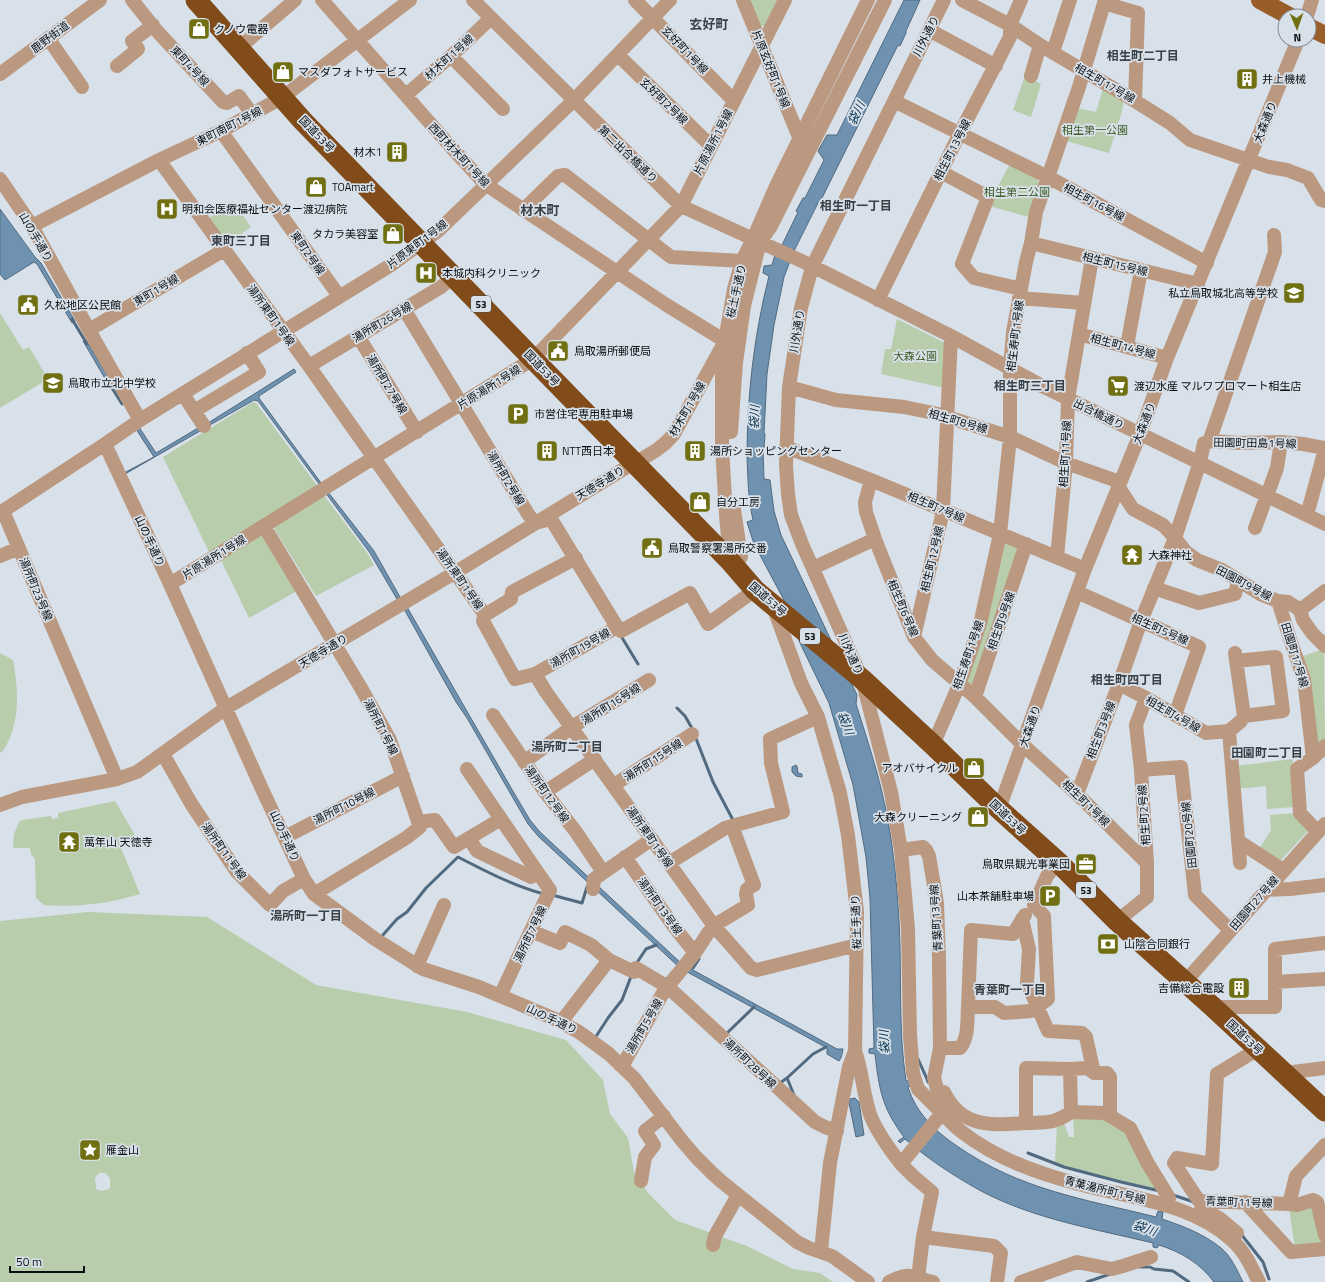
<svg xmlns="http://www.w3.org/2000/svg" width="1325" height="1282" viewBox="0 0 1325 1282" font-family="'Titillium Web','Noto Sans JP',sans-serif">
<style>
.green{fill:#b7cdac;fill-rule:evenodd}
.water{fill:#6f92b0;stroke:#516a80}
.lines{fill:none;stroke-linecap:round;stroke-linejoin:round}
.stream{stroke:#516a80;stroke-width:3}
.minor{stroke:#bb9980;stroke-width:14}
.major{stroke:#985d29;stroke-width:18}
.highway{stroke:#814c1a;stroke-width:21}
.labels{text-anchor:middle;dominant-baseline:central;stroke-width:3.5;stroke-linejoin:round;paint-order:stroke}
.shield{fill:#d8e0e9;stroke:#484d52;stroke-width:1}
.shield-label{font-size:10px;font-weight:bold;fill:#0b0e11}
.poi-label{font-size:11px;fill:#0b0e11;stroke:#d8e0e9;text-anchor:start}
.street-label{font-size:11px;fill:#0b0e11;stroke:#d8e0e9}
.park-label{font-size:11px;fill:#3d5e28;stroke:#d8e0e9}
.neighbourhood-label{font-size:12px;font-weight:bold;fill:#3a4047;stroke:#d8e0e9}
.water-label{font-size:12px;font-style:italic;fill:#03304e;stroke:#d8e0e9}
.quarter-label{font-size:13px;font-weight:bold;fill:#3a4047;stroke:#d8e0e9}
</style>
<rect width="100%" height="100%" fill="#d8e0e9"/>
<path class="green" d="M749 0H779L765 26H760Z
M1025 76 1041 84 1031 117 1013 110Z
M1103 88 1124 100 1122 111 1109 153 1066 141 1076 108 1096 112Z
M1010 164 1037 179 1039 183 1029 217 989 206 993 195Z
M233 201 251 227 227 244 209 218Z
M0 313 23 350 29 347 48 379 0 408Z
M897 319 947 344 945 388 881 374 885 349H891Z
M253 402 256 403 318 487 210 554 163 457Z
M323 494 368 554 374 565 316 596 274 528 275 523Z
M259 533 263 535 297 591 249 618 220 558Z
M1005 543 1021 547 973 689 967 682C982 636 996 591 1005 543Z
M1324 649 1325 741 1317 749 1300 657Z
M0 653 13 660C18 686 20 715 9 740 6 745 5 750 0 753Z
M1293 759 1295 807 1267 809 1266 786 1237 789 1236 766Z
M115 801 135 835 120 845 140 894C111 903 74 908 44 905L36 898 35 859 31 854 30 848H13V847L14 834 19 822 22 820 51 816 52 819 58 818V813Z
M1295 813 1307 826V832L1281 860 1258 851 1271 830 1270 815Z
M88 912 207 917 316 985 467 1012 566 1040 603 1080 610 1114 628 1138 634 1172 648 1193 675 1220 747 1246 793 1269 820 1273 833 1282H0V921ZM99 1173H105L110 1178V1188C105 1191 101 1192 96 1189L95 1178Z
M1073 1117H1097L1125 1125 1160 1191 1103 1177 1055 1163 1057 1124 1064 1123 1069 1137H1074Z
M1311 1203 1324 1242 1295 1249 1289 1207Z"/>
<path class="water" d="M904 0H920L906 31V33L900 46 898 45 822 198 820 199 794 251 784 277 774 325 767 374 764 433 765 434 764 448 763 449 764 479 770 480 774 511 781 535 857 695 856 704C868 742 881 781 888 821 894 853 897 887 899 920 902 974 898 1028 906 1081L911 1080 912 1085 908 1087C916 1113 935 1131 957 1146 1020 1190 1084 1199 1156 1217L1158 1211 1163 1212 1162 1219C1183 1226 1204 1234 1221 1248 1231 1256 1237 1270 1243 1282H1214C1200 1263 1181 1252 1159 1245L1157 1248 1153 1247V1243C1095 1229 1034 1219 981 1191 954 1176 928 1159 905 1139L900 1143 898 1141 904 1137C882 1108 879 1089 875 1054L869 1053V1049L874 1048 870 898 866 857 853 785 829 703 800 643 784 600 754 544 747 522 753 520C748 499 748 478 747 457 747 396 754 335 769 276L763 273 764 266 772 265 778 244 782 245 798 212 796 211 803 198H805L824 160 818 151 827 135H837Z
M0 209 35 257 41 263 75 321 72 323 37 264 34 262 5 280 0 274Z
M86 340 113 385 110 387 83 341Z
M294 369 296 372 259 396V398L321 483 374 551 400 597 397 599 370 553 258 401 254 400 210 425 208 423Z
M139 427 156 453 198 428 200 431 125 474 124 473 154 457 136 429Z
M407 607 514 793 530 820 540 832 682 964 837 1049H843C842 1054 842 1057 839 1061L827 1054V1048L680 968 538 836 528 824 467 718 456 702 404 609Z
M796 765 797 766 798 773 802 774V777L796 776 792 772V767Z
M855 1098 859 1102 864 1135 856 1137 849 1103 850 1099Z"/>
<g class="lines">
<path class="stream" d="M72 319 87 344
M109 383 122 404
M621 636 638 664
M677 708 685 716 693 730
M695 736 713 782 733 820
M552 895 582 903 587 887
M382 936 397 919 407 912 426 888 458 857C485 871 514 886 544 894
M636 964 646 949 656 945
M693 968 699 959
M726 1034 754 1007
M595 1038 608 1018 622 1000 632 974
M918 1059 927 1079 928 1082H930
M787 1078 794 1095
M780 1083 787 1078 813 1054 826 1047
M1028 1153 1064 1167 1121 1182 1160 1191
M1173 1195 1194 1202
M1241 1234 1263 1262 1269 1279
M1140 1267H1148
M1150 1267 1154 1269 1173 1271 1189 1282
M1087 1282 1110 1274"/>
<path class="minor" d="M132 0 156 30 223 102 227 103 239 96 252 114
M473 0 681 206 806 263 951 336 1044 387 1325 524
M635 0 734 101
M743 0 799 137
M962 0 1010 25 1040 45 1135 101 1170 123 1190 140 1269 167 1287 170 1308 178 1321 200 1325 201
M1104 3 1138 13 1135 101
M1307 16 1312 0
M929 30 996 66
M48 38 82 87
M239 48 295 0
M1053 52 1070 0
M618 55 711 146
M451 56 503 109
M117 66 138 49 132 41 153 25
M0 74 100 0
M1031 76 1040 45
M406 95 451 56 491 18
M894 101 1048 177 1207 263
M221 131 339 296
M159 160 309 366 485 615 483 621 515 679 535 674 546 692 714 926 751 968 757 970 857 945
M941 172 988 197 962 264 974 278 1021 289
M0 179 32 226 89 330 140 420 105 444 170 584 262 789 304 879 314 894 375 939 423 969 479 987 555 1019 579 1032 609 1054 634 1078 683 1142 696 1157 712 1173 722 1182 797 1242 809 1248 832 1256 868 1282
M523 210 558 176 565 175 671 257 742 261
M32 226 159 160 221 131 283 97 410 0
M1031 243 1198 284
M1019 298 1084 303
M878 300 960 133 1010 37V25L1021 0
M404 309 528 514 535 523 551 519 617 627
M89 330 224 250
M1079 334 1167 358
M358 336 417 432
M1127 346 1141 270
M309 366 441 287 454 276
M789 387 836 400 904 407 938 414 1010 437 1066 463 1120 482
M183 394 194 411 259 372 247 353
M194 411 204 426
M140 420 391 265 439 230 573 101 670 0
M731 432 736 363 744 306 760 242 771 226 885 0
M1209 442 1275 252 1274 235
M105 444 3 511 117 779
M786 447 871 480 1085 569
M871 480 865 502 866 512 875 539 914 637 932 660 975 697 1023 745 1077 794 1147 863
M1118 486 1133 509 1163 525 1175 538 1186 552 1197 560 1222 570 1262 595 1278 601 1288 602 1300 610 1303 620 1312 633 1325 646
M734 509 741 557
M1307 515 1325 449
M264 526 361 688 390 740 420 827 406 838 314 894
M1255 528 1277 468 1281 442
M0 556 19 548
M1057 557 1066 463 1068 399 1092 258
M730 561 726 515 722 447V371L725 341 734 289 742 261 753 239 777 184 868 0
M813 568 875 539
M170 584 533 359 681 206 785 0
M1154 588 1199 603 1235 594 1238 581
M1077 592 1199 647 1175 715
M1278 601 1292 645 1304 679 1313 758
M773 606 801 683 818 717 840 793 848 835 857 912 855 1051 849 1067 830 1163 821 1251
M1300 610 1325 591
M485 615 511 599 512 592 576 558
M914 637 943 511 951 336
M1235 653 1244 716
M535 674 617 627 621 631 690 593 708 624 755 590
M1119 684 1146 698 1206 733 1229 731 1241 721 1244 716 1283 711 1276 657 1236 661
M975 697 1026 544
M493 715 545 792 576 832 603 872
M1229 731 1240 863
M933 745 959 685 975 639 981 620 1000 534 1010 437V367L1013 332 1026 262 1031 243 1036 212 1079 87 1105 0
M163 754 192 805 237 872 270 905 283 891 304 879
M524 762 572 727 649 680
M467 769 501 819
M1141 770 1181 767 1195 895 1230 930
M614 785 692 734
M545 792 595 759
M1077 794 1119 684 1141 621 1175 538 1200 462 1204 443 1214 441 1239 443 1281 442 1303 444 1325 448
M0 805 22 797 117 779 137 772 226 708 456 572 627 467C646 456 660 451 674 434L725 341 665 304 485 184 451 147 322 0
M999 809 1085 569 1140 434 1167 358 1298 40
M418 822 435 820 454 847 501 819 538 873 531 877 477 851 469 838
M1318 832 1300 813 1297 769 1313 758 1325 746
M285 837 403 776
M1238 841 1283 870
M901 850 908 929 910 1035 913 1073 918 1089 942 1113
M625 857 675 928 695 953
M669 863 725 828 732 826
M593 889 594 879 652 839
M1265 890 1290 889 1325 885
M1022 919 1029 949 1027 983 1048 1031 1082 1033 1086 1037 1094 1073
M1117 921 1147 897V863L1141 770 1136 725 1146 698
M531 931 560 943 565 932 591 945 609 960 634 972 636 968 668 987 815 1122 825 1127 837 1131
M417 966 444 905
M1185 982 1325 824
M1275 982 1325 979
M500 996 550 890 538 873
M968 1007 971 930 1013 934 1025 915
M1213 1007H1275V949L1325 943
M561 1022 609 960
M940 1048H960C969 1037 967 1020 968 1007H995L1004 1013 1031 1011 1048 999 1044 916 1034 905 1047 876 1058 862
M1258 1049 1217 1074 1212 1164 1177 1158 1174 1163 1199 1201 1289 1204 1296 1176 1325 1145
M855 1051C863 1073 863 1096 871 1117 878 1133 890 1150 901 1164L942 1113C949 1120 955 1127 962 1132 994 1157 1036 1173 1075 1183 1128 1198 1191 1202 1233 1241 1245 1252 1252 1268 1259 1282
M620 1065 624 1063 664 991 695 953 708 933 718 923 748 905 746 894 747 889 754 885 732 826 783 812 771 763 770 739 818 717
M1070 1069 1087 1068 1095 1073H1107L1110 1077V1116
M1285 1073 1325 1068
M944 1092C962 1129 992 1125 1027 1123 1047 1122 1054 1124 1071 1112L1070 1069 1026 1068V1123
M1071 1112 1105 1113 1130 1128 1147 1162 1169 1198
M942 1113 944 1110 941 1103 934 1078 940 1048 939 959 937 903 929 856 926 850 923 847 901 850 891 792 862 679 802 544 791 515 788 494 786 465 789 387 801 308 812 267 944 0
M901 1164 913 1176 932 1192 923 1237
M641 1181 645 1157 654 1145 645 1131 664 1116
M1245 1202 1291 1252 1324 1249 1325 1247
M1289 1204 1297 1205 1313 1200 1317 1202 1325 1235
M1201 1209 1219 1218 1237 1233
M713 1245 715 1236 738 1195
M918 1278 923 1237 994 1246 1001 1253 997 1282
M889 1282C910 1271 912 1277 933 1282
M1021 1282 1077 1262 1112 1269 1123 1266 1151 1257"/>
<path class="major" d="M1260 0 1289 16
M1309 27 1325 35"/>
<path class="highway" d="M196 0 302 120 533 359 730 561 755 590 862 679 933 745 999 809 1058 862 1117 921 1213 1007 1325 1111"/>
</g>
<defs>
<g id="shop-square" transform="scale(1.15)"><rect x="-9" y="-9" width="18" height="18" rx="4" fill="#706f12" stroke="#d8e0e9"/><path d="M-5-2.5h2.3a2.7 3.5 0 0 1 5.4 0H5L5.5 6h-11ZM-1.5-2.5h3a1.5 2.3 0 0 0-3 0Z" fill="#fff"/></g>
<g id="building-square" transform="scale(1.15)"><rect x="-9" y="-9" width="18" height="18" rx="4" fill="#706f12" stroke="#d8e0e9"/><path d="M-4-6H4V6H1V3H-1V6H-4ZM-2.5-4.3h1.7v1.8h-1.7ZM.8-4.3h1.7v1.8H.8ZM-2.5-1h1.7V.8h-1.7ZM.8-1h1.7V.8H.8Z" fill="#fff"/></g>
<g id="hospital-square" transform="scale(1.15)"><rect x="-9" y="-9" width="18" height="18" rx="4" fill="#706f12" stroke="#d8e0e9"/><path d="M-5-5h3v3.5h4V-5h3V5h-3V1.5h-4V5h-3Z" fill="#fff"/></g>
<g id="school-square" transform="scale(1.15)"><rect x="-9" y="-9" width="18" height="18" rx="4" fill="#706f12" stroke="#d8e0e9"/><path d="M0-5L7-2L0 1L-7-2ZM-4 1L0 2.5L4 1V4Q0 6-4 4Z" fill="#fff"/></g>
<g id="civic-square" transform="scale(1.15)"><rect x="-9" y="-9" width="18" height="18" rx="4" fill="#706f12" stroke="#d8e0e9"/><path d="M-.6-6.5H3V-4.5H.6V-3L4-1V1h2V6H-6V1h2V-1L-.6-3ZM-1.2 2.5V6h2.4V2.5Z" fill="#fff"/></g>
<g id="supermarket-square" transform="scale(1.15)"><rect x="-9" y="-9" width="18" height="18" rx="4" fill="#706f12" stroke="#d8e0e9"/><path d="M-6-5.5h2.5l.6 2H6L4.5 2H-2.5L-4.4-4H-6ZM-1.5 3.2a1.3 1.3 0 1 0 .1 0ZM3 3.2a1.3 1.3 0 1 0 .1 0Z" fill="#fff"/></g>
<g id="parking-square" transform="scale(1.15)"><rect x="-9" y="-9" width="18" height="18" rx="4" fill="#706f12" stroke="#d8e0e9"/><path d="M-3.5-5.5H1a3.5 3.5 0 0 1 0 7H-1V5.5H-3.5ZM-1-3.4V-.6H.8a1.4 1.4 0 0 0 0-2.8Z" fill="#fff"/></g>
<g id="temple-square" transform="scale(1.15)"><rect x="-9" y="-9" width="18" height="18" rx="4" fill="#706f12" stroke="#d8e0e9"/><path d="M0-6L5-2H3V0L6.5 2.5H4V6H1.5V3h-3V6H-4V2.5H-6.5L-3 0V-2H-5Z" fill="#fff"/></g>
<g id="office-square" transform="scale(1.15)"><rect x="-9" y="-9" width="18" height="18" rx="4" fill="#706f12" stroke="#d8e0e9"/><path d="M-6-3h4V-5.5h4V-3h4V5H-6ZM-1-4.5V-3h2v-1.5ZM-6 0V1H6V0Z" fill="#fff"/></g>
<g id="bank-square" transform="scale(1.15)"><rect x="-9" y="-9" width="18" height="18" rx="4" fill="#706f12" stroke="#d8e0e9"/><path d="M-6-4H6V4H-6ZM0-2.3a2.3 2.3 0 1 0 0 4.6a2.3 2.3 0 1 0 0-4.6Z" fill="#fff"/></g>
<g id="sight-square" transform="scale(1.15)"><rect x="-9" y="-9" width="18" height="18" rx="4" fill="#706f12" stroke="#d8e0e9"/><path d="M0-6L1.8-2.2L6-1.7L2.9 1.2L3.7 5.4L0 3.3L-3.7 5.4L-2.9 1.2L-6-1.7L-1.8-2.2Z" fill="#fff"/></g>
</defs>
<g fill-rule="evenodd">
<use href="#shop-square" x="199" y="29"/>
<use href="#shop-square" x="283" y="72"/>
<use href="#building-square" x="1247" y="79"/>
<use href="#building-square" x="397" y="152"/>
<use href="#shop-square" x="316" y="187"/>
<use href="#hospital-square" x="167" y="209"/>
<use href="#shop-square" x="393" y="234"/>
<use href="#hospital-square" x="426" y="273"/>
<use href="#school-square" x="1294" y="293"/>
<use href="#civic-square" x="28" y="305"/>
<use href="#civic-square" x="558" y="351"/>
<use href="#school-square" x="53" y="383"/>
<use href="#supermarket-square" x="1118" y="386"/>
<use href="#parking-square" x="518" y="414"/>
<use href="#building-square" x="547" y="451"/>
<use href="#building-square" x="695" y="451"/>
<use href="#shop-square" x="700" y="502"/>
<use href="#civic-square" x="652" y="548"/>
<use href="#temple-square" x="1132" y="555"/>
<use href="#shop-square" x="974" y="768"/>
<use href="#shop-square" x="978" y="817"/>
<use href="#temple-square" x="69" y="842"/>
<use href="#office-square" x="1086" y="864"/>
<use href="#parking-square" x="1050" y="896"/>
<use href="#bank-square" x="1108" y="944"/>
<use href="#building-square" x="1239" y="988"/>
<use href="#sight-square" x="90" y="1150"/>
</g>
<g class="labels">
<g class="shield">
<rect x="471" y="296" width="20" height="16" rx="3"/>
<rect x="800" y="628" width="20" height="16" rx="3"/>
<rect x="1076" y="882" width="20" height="16" rx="3"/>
</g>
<g class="shield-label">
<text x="481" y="304">53</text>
<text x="810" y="636">53</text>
<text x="1086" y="890">53</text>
</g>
<g class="poi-label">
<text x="214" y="29">クノウ電器</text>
<text x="298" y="72">マスダフォトサービス</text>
<text x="1262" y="79">井上機械</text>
<text x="382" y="152" text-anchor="end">材木1</text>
<text x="332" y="187">TOAmart</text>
<text x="182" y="209">明和会医療福祉センター渡辺病院</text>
<text x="378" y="234" text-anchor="end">タカラ美容室</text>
<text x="442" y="273">本城内科クリニック</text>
<text x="1278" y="293" text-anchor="end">私立鳥取城北高等学校</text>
<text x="44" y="305">久松地区公民館</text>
<text x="574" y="351">鳥取湯所郵便局</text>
<text x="68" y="383">鳥取市立北中学校</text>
<text x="1134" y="386">渡辺水産 マルワプロマート相生店</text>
<text x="534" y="414">市営住宅専用駐車場</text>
<text x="562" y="451">NTT西日本</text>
<text x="710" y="451">湯所ショッピングセンター</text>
<text x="716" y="502">自分工房</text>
<text x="668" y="548">鳥取警察署湯所交番</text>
<text x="1148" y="555">大森神社</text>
<text x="958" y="768" text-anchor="end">アオバサイクル</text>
<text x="962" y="817" text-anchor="end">大森クリーニング</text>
<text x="84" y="842">萬年山 天徳寺</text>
<text x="1070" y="864" text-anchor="end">鳥取県観光事業団</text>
<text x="1034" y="896" text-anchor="end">山本茶舗駐車場</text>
<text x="1124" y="944">山陰合同銀行</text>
<text x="1224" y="988" text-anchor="end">吉備総合電設</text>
<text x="106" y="1150">雁金山</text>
</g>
<g class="street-label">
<text transform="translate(926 36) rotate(-63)">川外通り</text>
<text transform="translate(50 37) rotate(-37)">鹿野街道</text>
<text transform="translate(685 50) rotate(46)">玄好町1号線</text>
<text transform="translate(449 57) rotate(-42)">材木町1号線</text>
<text transform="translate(190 66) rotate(47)">東町4号線</text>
<text transform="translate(771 69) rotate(68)">片原玄好町1号線</text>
<text transform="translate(1105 83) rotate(30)">相生町17号線</text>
<text transform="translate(664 101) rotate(44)">玄好町2号線</text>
<text transform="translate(1265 122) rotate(-68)">大森通り</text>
<text transform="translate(229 126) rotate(-27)">東町南町1号線</text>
<text transform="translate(317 134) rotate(46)">国道53号</text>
<text transform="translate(713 142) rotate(-63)">片原湯所1号線</text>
<text transform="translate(952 150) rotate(-63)">相生町13号線</text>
<text transform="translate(628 154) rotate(44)">第二出合橋通り</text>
<text transform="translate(459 155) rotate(47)">西町材木町1号線</text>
<text transform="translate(1094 202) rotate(28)">相生町16号線</text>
<text transform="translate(36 237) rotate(60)">山の手通り</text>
<text transform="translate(417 244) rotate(-37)">片原東町1号線</text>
<text transform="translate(308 253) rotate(55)">東町2号線</text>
<text transform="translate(1115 264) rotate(14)">相生町15号線</text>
<text transform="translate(156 290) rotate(-31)">東町1号線</text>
<text transform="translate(736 291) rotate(-77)">桜土手通り</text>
<text transform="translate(271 315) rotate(54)">湯所東町1号線</text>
<text transform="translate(382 322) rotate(-31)">湯所町26号線</text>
<text transform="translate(797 331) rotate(-81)">川外通り</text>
<text transform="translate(1015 336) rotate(-83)">相生寿町1号線</text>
<text transform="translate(1123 346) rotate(15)">相生町14号線</text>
<text transform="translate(542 368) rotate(46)">国道53号</text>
<text transform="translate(387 384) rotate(59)">湯所町27号線</text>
<text transform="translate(489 387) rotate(-32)">片原湯所1号線</text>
<text transform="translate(687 409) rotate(-60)">材木町1号線</text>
<text transform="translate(1099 414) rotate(26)">出合橋通り</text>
<text transform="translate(958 421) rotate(16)">相生町8号線</text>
<text transform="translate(1144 423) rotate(-69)">大森通り</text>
<text transform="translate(1255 443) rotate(1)">田園町田島1号線</text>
<text transform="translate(1065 454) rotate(-87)">相生町11号線</text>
<text transform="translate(506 478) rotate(59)">湯所町2号線</text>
<text transform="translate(600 483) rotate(-31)">天徳寺通り</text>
<text transform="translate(936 507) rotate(23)">相生町7号線</text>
<text transform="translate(150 541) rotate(65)">山の手通り</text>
<text transform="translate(214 557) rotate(-32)">片原湯所1号線</text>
<text transform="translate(932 559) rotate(-77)">相生町12号線</text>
<text transform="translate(460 579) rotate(55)">湯所東町1号線</text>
<text transform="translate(1244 583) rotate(28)">田園町9号線</text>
<text transform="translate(36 589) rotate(67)">湯所町23号線</text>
<text transform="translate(768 599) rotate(41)">国道53号</text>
<text transform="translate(903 608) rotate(67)">相生町6号線</text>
<text transform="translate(1001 621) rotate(-71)">相生町9号線</text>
<text transform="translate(1160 629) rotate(24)">相生町5号線</text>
<text transform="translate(580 648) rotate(-30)">湯所町19号線</text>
<text transform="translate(323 651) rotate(-31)">天徳寺通り</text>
<text transform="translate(851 654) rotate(66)">川外通り</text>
<text transform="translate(968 655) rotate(-71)">相生寿町1号線</text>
<text transform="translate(1295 655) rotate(73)">田園町17号線</text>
<text transform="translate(611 704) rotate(-32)">湯所町16号線</text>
<text transform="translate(1173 714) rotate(30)">相生町4号線</text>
<text transform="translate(1030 726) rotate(-71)">大森通り</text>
<text transform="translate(381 727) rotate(63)">湯所町1号線</text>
<text transform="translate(1101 730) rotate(-69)">相生町3号線</text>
<text transform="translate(653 760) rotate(-33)">湯所町15号線</text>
<text transform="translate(547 794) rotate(54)">湯所町12号線</text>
<text transform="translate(1086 803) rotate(44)">相生町1号線</text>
<text transform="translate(344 806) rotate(-27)">湯所町10号線</text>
<text transform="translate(1144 815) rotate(-94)">相生町2号線</text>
<text transform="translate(1008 817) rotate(43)">国道53号</text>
<text transform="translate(1189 835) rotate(-96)">田園町20号線</text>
<text transform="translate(285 836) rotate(65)">山の手通り</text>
<text transform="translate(650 837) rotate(55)">湯所東町1号線</text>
<text transform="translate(224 851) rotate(54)">湯所町11号線</text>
<text transform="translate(1254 903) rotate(-49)">田園町27号線</text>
<text transform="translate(660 906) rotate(54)">湯所町13号線</text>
<text transform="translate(936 918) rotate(-94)">青葉町13号線</text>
<text transform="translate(856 922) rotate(-92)">桜土手通り</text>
<text transform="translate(530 934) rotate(-65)">湯所町7号線</text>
<text transform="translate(552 1019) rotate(25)">山の手通り</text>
<text transform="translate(644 1026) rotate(-60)">湯所町5号線</text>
<text transform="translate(1245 1037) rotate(43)">国道53号</text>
<text transform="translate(750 1063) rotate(43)">湯所町28号線</text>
<text transform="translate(1105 1190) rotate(14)">青葉湯所町1号線</text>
<text transform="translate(1239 1202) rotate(2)">青葉町11号線</text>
</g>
<g class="park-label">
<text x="1095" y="130">相生第一公園</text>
<text x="1017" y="192">相生第二公園</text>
<text x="915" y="356">大森公園</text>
</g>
<g class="neighbourhood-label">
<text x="1143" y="55">相生町二丁目</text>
<text x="856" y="205">相生町一丁目</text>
<text x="241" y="240">東町三丁目</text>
<text x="1030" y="385">相生町三丁目</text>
<text x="1127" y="679">相生町四丁目</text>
<text x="567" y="746">湯所町二丁目</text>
<text x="1267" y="752">田園町二丁目</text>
<text x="306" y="915">湯所町一丁目</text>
<text x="1010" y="989">青葉町一丁目</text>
</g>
<g class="water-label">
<text transform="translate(856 113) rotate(-64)">袋川</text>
<text transform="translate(754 417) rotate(-88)">袋川</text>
<text transform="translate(846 723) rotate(69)">袋川</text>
<text transform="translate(884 1042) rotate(-93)">袋川</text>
<text transform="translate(1145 1228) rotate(19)">袋川</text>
</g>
<g class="quarter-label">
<text x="709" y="24">玄好町</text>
<text x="540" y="210">材木町</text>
</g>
</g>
<g transform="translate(1297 28) rotate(178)"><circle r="19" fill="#d8e0e9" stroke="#868c93"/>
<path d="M0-3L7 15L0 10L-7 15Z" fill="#706f12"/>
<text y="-6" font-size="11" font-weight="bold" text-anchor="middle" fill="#0b0e11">N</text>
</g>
<path d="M10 1266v6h74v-6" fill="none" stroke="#0b0e11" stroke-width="2"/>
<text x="16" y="1266" font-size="12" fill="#0b0e11" stroke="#d8e0e9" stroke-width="3" paint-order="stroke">50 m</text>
</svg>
